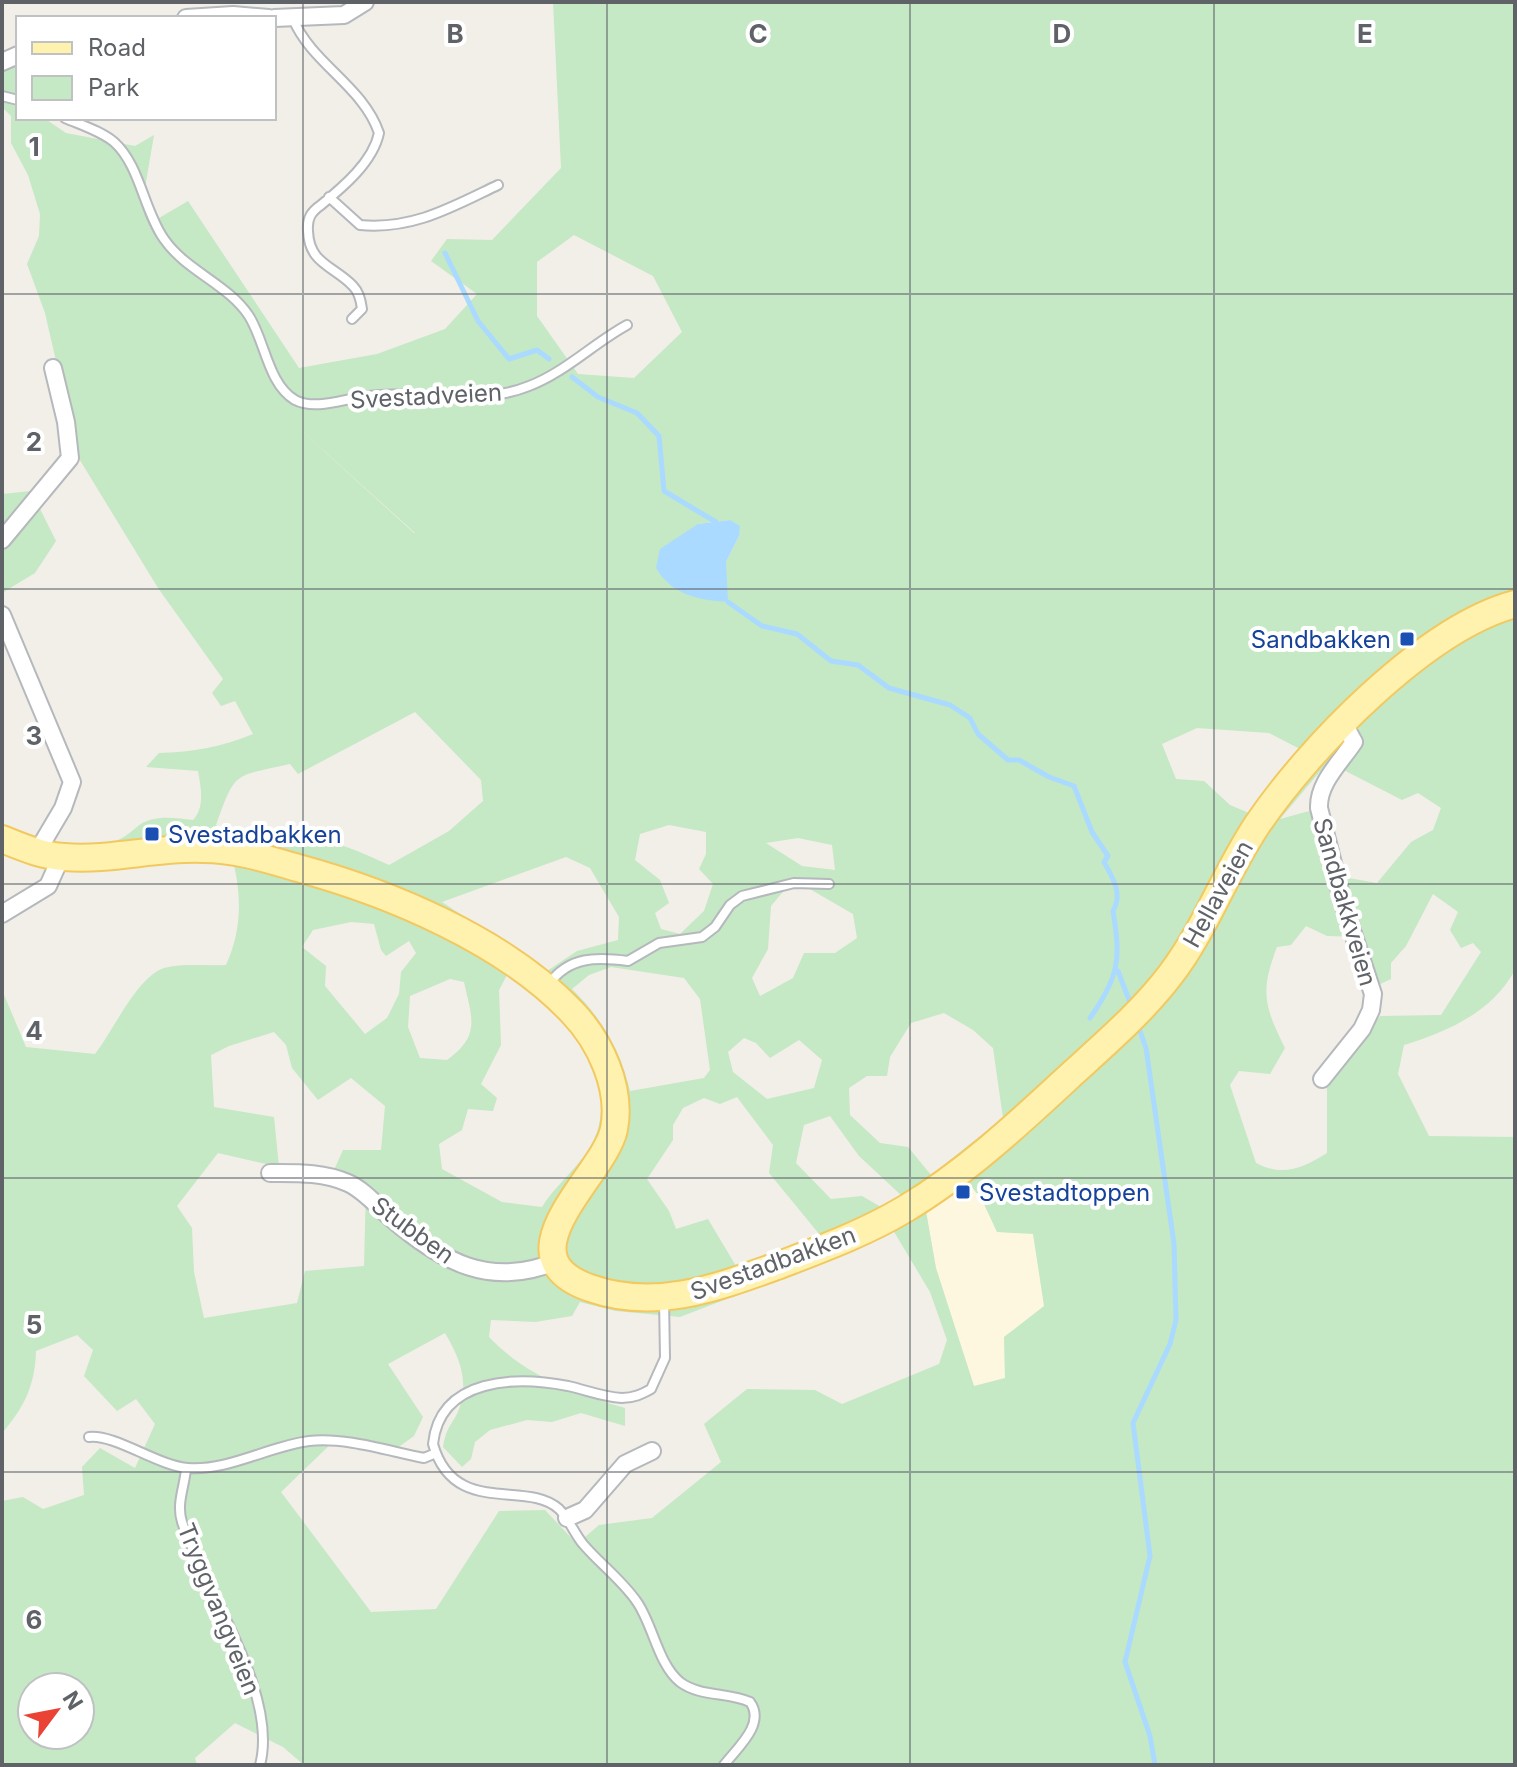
<svg xmlns="http://www.w3.org/2000/svg" width="1517" height="1767" viewBox="0 0 1517 1767" font-family="Inter,sans-serif">
<style>
.commercial{fill:#fef7e0}
.green{fill:#c5e8c5;fill-rule:evenodd}
.water{fill:#aadaff}
.lines{fill:none;stroke-linecap:round;stroke-linejoin:round}
.stream{stroke:#aadaff;stroke-width:5}
.lane-casing{stroke:#b5b8bc;stroke-width:12}
.street-casing{stroke:#b5b8bc;stroke-width:20}
.primary-casing{stroke:#f2c960;stroke-width:30}
.lane{stroke:#fff;stroke-width:8}
.street{stroke:#fff;stroke-width:16}
.primary{stroke:#fff2af;stroke-width:26}
.grid{fill:none;stroke:#5f6368;stroke-width:2;stroke-opacity:0.55}
.transit-dot{fill:#1a4fb4;stroke:#fff;stroke-width:3}
.labels{text-anchor:middle;dominant-baseline:central;stroke-width:8;stroke-linejoin:round;paint-order:stroke}
.street-label{font-size:24px;fill:#5f6368;stroke:#fff}
.transit-label{font-size:24px;fill:#164399;stroke:#fff;text-anchor:start}
.grid-label{font-size:26px;text-anchor:middle;font-weight:bold;fill:#5f6368;stroke:#fff;stroke-width:8;stroke-linejoin:round;paint-order:stroke}
</style>
<rect width="100%" height="100%" fill="#f1efe8"/>
<path class="commercial" d="M967 1181 982 1198 997 1232 1033 1233 1045 1306 1004 1337 1005 1378 974 1386 936 1268 926 1211Z"/>
<path class="green" d="M553 2H1515V970C1492 1012 1449 1031 1404 1045L1398 1074 1429 1136 1515 1137V1765H304L283 1747 235 1723 195 1758 197 1765H2V1501L23 1497 43 1509 84 1495 82 1467 100 1448 135 1468 155 1424 136 1399 117 1411 84 1376 93 1350 77 1335 36 1351C35 1384 25 1407 2 1433V990L26 1047 95 1054C113 1031 137 977 164 968 182 963 208 966 226 965 241 932 242 900 234 865L166 861 121 870 43 869 2 851V824C35 839 75 853 112 842 123 839 130 833 138 826 154 814 175 818 193 820 205 808 201 787 198 771L146 767 159 753C193 752 222 747 253 734L235 701 221 706 212 693 223 679 158 588 78 457 45 313 27 264 39 236 40 214 28 175 11 143V116L2 107V67L18 61V118H44L66 133 135 146 154 135 145 188 159 218 188 201 299 368 377 354 445 329 477 294 431 261 447 239 492 240 561 168ZM574 235 653 276 682 332 634 378 578 374 537 316V262ZM282 413 415 533H414ZM730 520 739 536 726 562 698 524ZM415 712 481 780 483 801 449 831 389 865C336 840 284 823 224 831L216 825C236 770 233 777 290 764L298 774ZM1197 728 1269 733 1300 749 1249 813 1230 805 1204 781 1176 779 1162 744ZM1328 762 1402 800 1418 793 1441 808 1433 830 1411 842 1377 883 1343 877 1313 810 1280 819ZM669 825 706 832V854L699 869 713 884 704 911 680 934 661 929 655 913 669 903 660 880 635 860 640 834ZM798 838 832 845 835 870 802 866 766 843ZM566 857 590 868 619 917 618 940 577 951 547 971 442 902ZM787 887 808 888 853 914 857 938 835 953H804L793 978 760 996 752 978 768 949 771 906ZM1433 894 1458 912 1450 930 1461 948 1473 943 1481 952 1441 1015 1380 1016 1327 1088V1153C1303 1168 1283 1177 1256 1163L1230 1085 1239 1071 1270 1074 1285 1048C1264 1006 1260 991 1277 947L1291 945 1306 926 1327 936 1359 937 1374 987 1391 979V963L1406 946ZM351 922 374 924 381 950 386 956 409 941 416 953 401 972 399 994 387 1018 365 1034 325 986 326 966 302 947 313 930ZM611 967 684 978 700 999 710 1070 704 1078 630 1091C621 1051 601 1017 572 989L589 975ZM507 975C555 1006 618 1069 597 1132 587 1162 558 1181 542 1207L502 1202 442 1169 439 1144 462 1130 468 1109 493 1111 497 1098 481 1084 501 1045 499 990ZM450 979 464 982C472 1018 481 1036 447 1060L420 1058 408 1027 410 996ZM944 1013 973 1030 993 1048 1003 1118 931 1175 908 1147 880 1143 850 1115 849 1088 867 1076H887L890 1057 911 1023ZM274 1032 286 1045 292 1068 318 1100 351 1078 385 1106 381 1150H343L334 1170 366 1189 364 1266 305 1271 297 1303 204 1318 194 1272 192 1228 177 1206 218 1153 279 1167 274 1117 214 1107 211 1055 229 1046ZM744 1038 756 1043 770 1058 799 1040 822 1060 814 1088 767 1099 733 1072 728 1052ZM737 1097 773 1145 769 1173 820 1235 736 1266 708 1219 676 1229 669 1211 647 1179 673 1140V1125L683 1108 704 1098 720 1104ZM830 1116 859 1156 902 1196 881 1207 862 1196 831 1199 796 1163 804 1125ZM967 1181 982 1200 997 1232 1033 1234 1044 1306 1004 1337 1005 1378 974 1386 936 1268 926 1211ZM893 1230 930 1292 947 1340 939 1364 842 1404 815 1390 747 1389 704 1424 721 1462 652 1518 599 1525 577 1544 545 1510 499 1511 436 1609 371 1612 281 1492 338 1437 390 1453 414 1436 423 1417 388 1364 445 1333C458 1355 469 1379 460 1406 455 1423 447 1423 443 1447L462 1467 471 1459 475 1442 490 1430 527 1420 552 1422 581 1413 625 1426V1408C575 1394 525 1375 489 1337L491 1320 535 1322 572 1316 580 1302 616 1311 680 1317 859 1248ZM32 1687H80V1735H32Z
M31 491 56 541 35 573 2 593V494Z"/>
<path class="water" d="M730 520 740 526 739 536 726 562 728 602C699 600 672 595 656 568L660 549 698 524Z"/>
<g class="lines">
<path class="stream" d="M445 253 478 321 509 359 537 350 549 359
M572 377 598 397 637 413 659 436 664 491 716 522
M728 602 762 626 797 634 831 661 858 665 889 688 950 705 970 718 978 734 1008 760H1019L1049 777 1074 786 1092 832 1108 856 1104 862C1113 878 1123 894 1113 911 1121 960 1119 977 1090 1018
M1118 971 1129 1000
M1140 1031 1146 1048 1174 1244 1176 1320 1170 1344 1133 1423 1150 1556 1125 1662 1150 1736 1155 1765"/>
<g class="lane-casing">
<path id="lane" d="M293 19C312 64 363 86 379 133 373 162 343 187 321 205 311 212 307 218 308 231 309 264 334 266 353 286 359 292 361 301 362 309L352 319
M2 96 18 100
M65 118C81 125 101 131 114 142 140 165 144 211 164 239 186 271 228 284 249 316 265 341 268 384 295 400 314 410 341 400 361 397 417 388 475 408 529 386 564 373 594 343 627 325
M329 197 360 225C413 230 452 207 498 185
M549 984C569 956 597 957 628 961L659 943 702 937 715 927 730 905 742 896 794 883 829 884
M664 1299 665 1358 651 1389C642 1394 634 1398 622 1398 603 1397 586 1390 568 1386 517 1376 440 1377 433 1444 454 1518 526 1479 559 1509 569 1519 574 1533 583 1544 600 1564 622 1580 637 1602 653 1625 658 1664 680 1682 700 1697 728 1692 750 1702 766 1724 737 1748 724 1765
M89 1437C115 1434 158 1466 188 1468 229 1471 269 1446 309 1441 346 1437 388 1451 424 1458L436 1453
M186 1468C185 1486 176 1503 182 1522 204 1589 279 1693 260 1765"/>
</g>
<g class="street-casing">
<path id="street" d="M186 18 233 15 269 18
M274 18 344 15 365 2
M2 62 18 55
M2 540 70 458 66 422 53 368
M2 615 72 782 63 808 37 852
M2 914 48 886 61 857
M1322 1079 1362 1029 1371 1010 1373 994 1343 903 1319 808C1318 783 1340 763 1354 742L1344 724
M270 1173C297 1173 323 1172 348 1183 364 1190 378 1207 391 1218 442 1262 491 1289 557 1261
M567 1518 585 1510 625 1464 652 1451"/>
</g>
<g class="primary-casing">
<path id="primary" d="M2 839C22 847 42 856 64 857 110 861 157 847 203 849 236 849 267 859 298 868 390 893 505 941 572 1012 600 1041 622 1088 614 1129 605 1175 497 1256 590 1288 655 1311 716 1288 777 1266 821 1249 865 1233 905 1209 967 1172 1020 1122 1073 1073 1107 1042 1143 1011 1171 974 1206 928 1225 873 1257 825 1309 748 1425 628 1515 604"/>
</g>
<use href="#lane" class="lane"/>
<use href="#street" class="street"/>
<use href="#primary" class="primary"/>
</g>
<path class="grid" d="M303 2V1765M607 2V1765M910 2V1765M1214 2V1765M2 294H1515M2 589H1515M2 884H1515M2 1178H1515M2 1472H1515"/>
<g class="transit-dot">
<rect x="1399" y="631" width="16" height="16" rx="4"/>
<rect x="144" y="826" width="16" height="16" rx="4"/>
<rect x="955" y="1184" width="16" height="16" rx="4"/>
</g>
<g class="labels">
<g class="street-label">
<text transform="translate(426 396) rotate(-3)">Svestadveien</text>
<text transform="translate(1218 894) rotate(-61)">Hellaveien</text>
<text transform="translate(1345 902) rotate(74)">Sandbakkveien</text>
<text transform="translate(413 1230) rotate(36)">Stubben</text>
<text transform="translate(773 1263) rotate(-20)">Svestadbakken</text>
<text transform="translate(219 1609) rotate(68)">Tryggvangveien</text>
</g>
<g class="transit-label">
<text x="1391" y="639" text-anchor="end">Sandbakken</text>
<text x="168" y="834">Svestadbakken</text>
<text x="979" y="1192">Svestadtoppen</text>
</g>
</g>
<g class="grid-label">
<text x="455" y="43">B</text>
<text x="758" y="43">C</text>
<text x="1062" y="43">D</text>
<text x="1365" y="43">E</text>
<text x="34" y="156">1</text>
<text x="34" y="451">2</text>
<text x="34" y="745">3</text>
<text x="34" y="1040">4</text>
<text x="34" y="1334">5</text>
<text x="34" y="1629">6</text>
</g>
<rect width="1517" height="1767" fill="none" stroke="#5f6368" stroke-width="8"/>
<rect x="16" y="16" width="260" height="104" fill="#ffffff" stroke="#bfc1c3" stroke-width="2"/>
<rect x="32" y="42" width="40" height="12" fill="#fff2af" stroke="#bfc1c3" stroke-width="2"/>
<text x="88" y="56" font-size="24" fill="#5f6368">Road</text>
<rect x="32" y="76" width="40" height="24" fill="#c5e8c5" stroke="#bfc1c3" stroke-width="2"/>
<text x="88" y="96" font-size="24" fill="#5f6368">Park</text>
<g transform="translate(56 1711) rotate(58)"><circle r="38" fill="#ffffff" stroke="#bfc1c3" stroke-width="2"/>
<path d="M0-6L14 30L0 20L-14 30Z" fill="#ea4335"/>
<text y="-12" font-size="22" font-weight="bold" text-anchor="middle" fill="#5f6368">N</text>
</g>
</svg>
